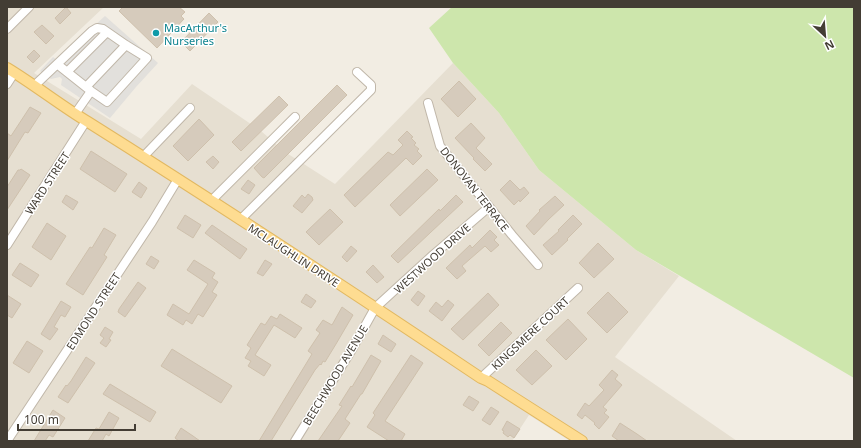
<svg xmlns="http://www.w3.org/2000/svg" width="861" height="448" viewBox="0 0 861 448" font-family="'Noto Sans',sans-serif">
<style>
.residential{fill:#e6dfd1}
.green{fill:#cde6ac}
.parking{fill:#e2e0dc}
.building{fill:#d6cbbc;stroke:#cec0ac}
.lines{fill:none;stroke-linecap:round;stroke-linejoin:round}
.minor-casing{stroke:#c0b7a9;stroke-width:10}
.major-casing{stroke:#e2b861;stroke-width:12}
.minor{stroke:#fff;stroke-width:8}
.major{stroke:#fedc91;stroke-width:10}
.culture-dot{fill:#0f9aa8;stroke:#fff;stroke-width:1.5}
.labels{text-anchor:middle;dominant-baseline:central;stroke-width:3;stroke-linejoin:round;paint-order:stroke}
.culture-label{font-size:11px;fill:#0d838f;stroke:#fff;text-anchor:start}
.street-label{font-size:11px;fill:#433d34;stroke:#fff}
</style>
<rect width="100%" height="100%" fill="#f2ede3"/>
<path class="residential" d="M7 7H104L34 73 141 139 192 84 261 131 285 152 335 184 453 63 499 113 539 170 636 250 679 276 615 357 737 441H570L529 415 512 441H7Z"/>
<path class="green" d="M452 7H854V378L636 250 539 170 499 113 453 63 429 28Z"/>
<path class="parking" d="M105 16 158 63 136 87 110 118 61 85 62 79 60 77 51 79 40 71 53 57 57 60Z"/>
<path class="building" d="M66 7 71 13 60 24 55 18Z
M123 7H179L185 12 181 16 184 19 157 48 119 11Z
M209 13 218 22 190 51 181 42Z
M42 25 54 36 46 44 34 32Z
M34 50 40 56 33 63 27 57Z
M459 81 476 99 458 117 441 99Z
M337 85 347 95 264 178 262 177 254 168Z
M279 96 288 105 241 151 232 142Z
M30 107 41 113 28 133 25 132 7 161V133L11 136Z
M199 119 214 135 188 161 173 146Z
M471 123 485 138 476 148 492 164 485 171 473 159 474 158 455 138Z
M407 131 413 137 411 138 416 143 414 145 419 149 417 151 422 156 413 165 406 158 355 207 344 195 388 152 393 155 403 145 398 140Z
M91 151 127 174 115 192 80 169Z
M213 156 219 162 213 169 206 162Z
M21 169 30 175 7 210V187L18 170H20Z
M427 169 438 180 400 216 390 205Z
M248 180 255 185 249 194 241 189Z
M510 180 520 190 524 187 529 193 520 202 519 200 514 205 500 190Z
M139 182 147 188 141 198 132 192Z
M308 194 312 197 313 200 302 213 293 206 302 195 305 198Z
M66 195 78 202 73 210 62 202Z
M456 195 463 202 398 263 391 256 439 209 440 211Z
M555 196 564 205 549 219 534 235 526 226 540 211 539 210Z
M330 209 343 222 319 245 306 232Z
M185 215 201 225 193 238 177 228Z
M573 215 582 224 567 239 568 240 552 255 543 245 559 231 558 230Z
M47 223 66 236 51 260 32 247Z
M212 225 247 249 240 259 205 233Z
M104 228 116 235 104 255 107 257 83 295 66 284 90 247 92 248Z
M490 230 497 237 494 240 499 245 491 252 485 246 462 266 466 271 457 279 446 268 470 245 472 248Z
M598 243 614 259 594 278 579 263Z
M351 246 357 251 347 262 342 257Z
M151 256 159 261 154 269 146 264Z
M194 260 215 273 212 278 218 282 212 292 217 295 203 317 198 314 192 324 186 320 183 325 167 315 173 304 189 314 208 284 187 270Z
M265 260 272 264 263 276 257 273Z
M20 263 39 275 31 287 12 275Z
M373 265 384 277 377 283 366 272Z
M138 282 146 288 125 317 118 312 119 309Z
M418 291 425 296 418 306 411 300Z
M608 292 628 312 607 333 587 313Z
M488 293 499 305 463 340 451 329Z
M306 294 316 301 311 308 301 302Z
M7 295 21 304 12 318 7 315Z
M448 300 454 305 442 321 429 311 436 302 442 307Z
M61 301 71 307 65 317 61 315 54 327 58 329 50 340 41 334Z
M342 307 353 315 336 344 325 362 323 361 321 365 320 364 315 370 271 441H259L312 354 308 351 320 333 316 330 323 320 332 325Z
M280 314 302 328 295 338 274 325 255 355 271 365 264 376 248 366 251 361 245 358 251 348 247 345 261 323 265 325 271 316 277 319Z
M568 319 587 339 566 360 546 340Z
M501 322 512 333 489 356 478 345Z
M105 327 113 332 109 339 111 340 106 347 100 343 104 338 100 335Z
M383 335 396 344 391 352 378 344Z
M27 341 43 351 29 373 13 363Z
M172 349 232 386 221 403 161 366Z
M536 350 552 366 532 385 516 370Z
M371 355 381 361 362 394H361L345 419 350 423 338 441H318L342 406 339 405 351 386 352 387Z
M411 355 423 363 385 421 405 434 401 441H389L367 427 375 415 373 413Z
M86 357 95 363 68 403 58 397 66 385 67 386 71 381Z
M612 370 618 375 615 379 622 385 603 407 607 410 604 413 609 417 599 429 594 424 595 423 585 415 582 419 577 415 585 403 589 406 604 390 599 385Z
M110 384 156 412 150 422 103 394Z
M469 396 479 402 473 411 463 405Z
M491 407 499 412 490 425 482 420Z
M53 410 65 418 53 437 49 435 45 441H34Z
M109 412 119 418 109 436 106 434 102 441H88L96 428 99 429Z
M507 421 520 429 514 438 510 435 508 437 503 433 504 431 502 430Z
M620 423 637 434 647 441H619L612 436Z
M181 428 193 436 200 441H179L175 438Z"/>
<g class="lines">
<g class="minor-casing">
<path id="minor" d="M7 29 29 7
M67 72 107 32
M7 84 14 73
M34 86 92 31 97 28 103 29 126 45 147 58 107 102 91 91 57 64
M86 87 126 45
M428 103 440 146 512 235 538 265
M75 114 91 91
M143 157 190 108
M211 201 295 117
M240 220 371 90V85L357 72
M7 245 86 121
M481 378 578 288
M7 441 152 222 178 179
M295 441 351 351 375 308 433 255 489 207"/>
</g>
<g class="major-casing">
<path id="major" d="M7 68C35 85 60 105 88 122 220 205 351 291 481 378L488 381 582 441"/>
</g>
<use href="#minor" class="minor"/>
<use href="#major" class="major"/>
</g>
<circle class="culture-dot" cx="156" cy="33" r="4"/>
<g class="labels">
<g class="culture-label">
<text x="164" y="27">MacArthur's<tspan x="164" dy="13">Nurseries</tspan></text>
</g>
<g class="street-label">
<text transform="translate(47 183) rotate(-57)">WARD STREET</text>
<text transform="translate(475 189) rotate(52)">DONOVAN TERRACE</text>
<text transform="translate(294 255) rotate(33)">MCLAUGHLIN DRIVE</text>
<text transform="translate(432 258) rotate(-42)">WESTWOOD DRIVE</text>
<text transform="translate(93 311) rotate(-57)">EDMOND STREET</text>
<text transform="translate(530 333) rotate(-43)">KINGSMERE COURT</text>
<text transform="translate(335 375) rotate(-59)">BEECHWOOD AVENUE</text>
</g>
</g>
<rect width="861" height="448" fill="none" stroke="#433d34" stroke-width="16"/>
<g transform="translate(825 36) rotate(154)" stroke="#ffffff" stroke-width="3" paint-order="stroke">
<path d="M0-3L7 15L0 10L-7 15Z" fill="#433d34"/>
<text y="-6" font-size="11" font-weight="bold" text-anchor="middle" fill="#433d34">N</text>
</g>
<path d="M18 424v6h117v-6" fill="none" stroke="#433d34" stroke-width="2"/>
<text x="24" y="424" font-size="12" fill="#433d34" stroke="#ffffff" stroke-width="3" paint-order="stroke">100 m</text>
</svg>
